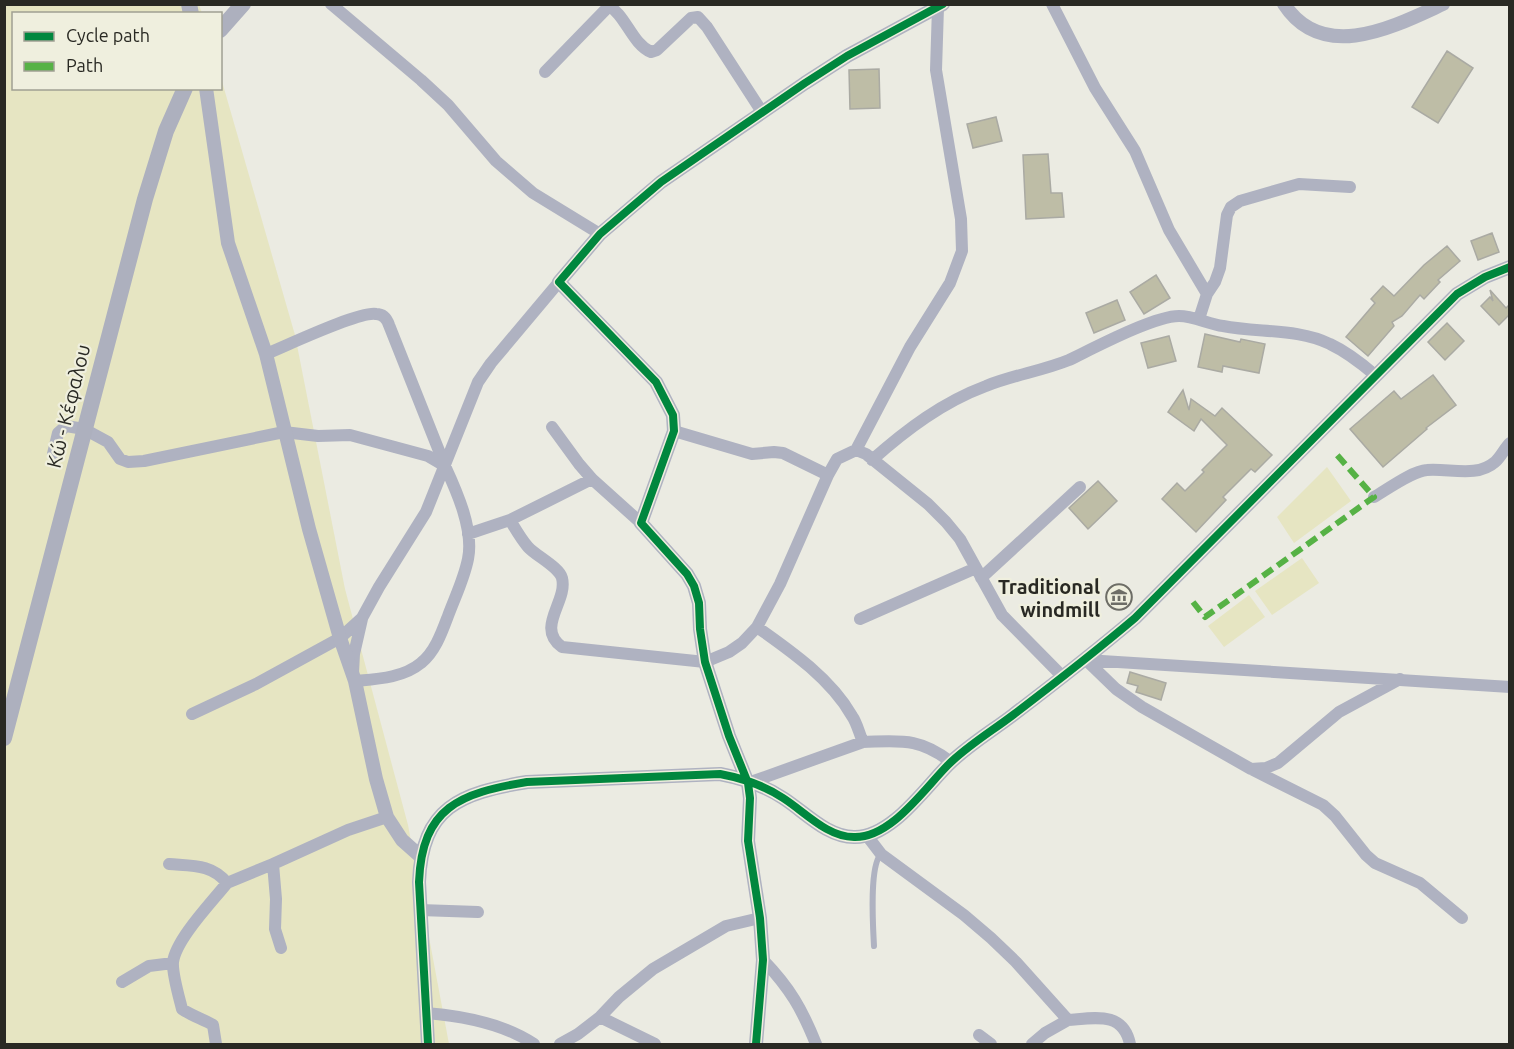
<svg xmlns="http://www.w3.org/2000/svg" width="1514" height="1049" viewBox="0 0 1514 1049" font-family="Ubuntu,sans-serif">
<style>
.green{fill:#e6e5c2}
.building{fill:#bebda6;stroke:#aaaaa3;stroke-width:1.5}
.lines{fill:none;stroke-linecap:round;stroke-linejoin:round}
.service{stroke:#afb2c1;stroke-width:6}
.minor{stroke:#afb2c1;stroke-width:12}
.tertiary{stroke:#afb2c1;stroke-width:14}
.secondary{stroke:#adb0be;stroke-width:16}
.quiet{stroke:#56b245;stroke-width:6;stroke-dasharray:12 6;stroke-linecap:butt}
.cycleway-casing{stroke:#efefde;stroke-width:11}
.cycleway{stroke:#00873e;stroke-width:8}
.labels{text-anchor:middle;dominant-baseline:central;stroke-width:4.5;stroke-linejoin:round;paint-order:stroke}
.street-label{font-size:20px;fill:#292923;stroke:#efefde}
.poi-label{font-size:20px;font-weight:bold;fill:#292923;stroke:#efefde;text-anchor:end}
</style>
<rect width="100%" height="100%" fill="#ebebe2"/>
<path class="green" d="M5 5H199L202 13 14 14V88H220L221 78 295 335 345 589 408 825 449 1044H5Z
M1327 467 1351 501 1294 543 1277 517Z
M1302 558 1319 583 1272 615 1255 591Z
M1249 595 1265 617 1224 647 1208 626Z"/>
<path class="building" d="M1447 51 1473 68 1438 123 1412 107Z
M879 69 880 108 850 109 849 70Z
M996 117 1002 141 973 148 967 124Z
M1048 154 1051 193H1062L1064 217 1026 219 1023 155Z
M1492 233 1499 252 1478 260 1471 241Z
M1447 246 1460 261 1438 280 1440 282 1424 299 1420 295 1402 316 1392 322 1394 326 1368 356 1346 337 1375 303 1371 299 1383 286 1394 296 1424 265Z
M1156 275 1170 298 1144 314 1130 292Z
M1490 290 1506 308 1509 305V315L1499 325 1481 306 1490 297 1493 301Z
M1117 300 1125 320 1094 333 1086 313Z
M1447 323 1464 341 1445 360 1428 342Z
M1205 334 1240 342 1241 339 1265 344 1259 373 1223 366 1222 372 1198 367Z
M1169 336 1176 361 1148 368 1141 343Z
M1433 375 1456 405 1426 428 1427 429 1383 467 1350 429 1394 391 1401 399Z
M1183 390 1189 410 1191 399 1215 416 1222 408 1272 455 1255 472 1251 469 1223 497 1226 500 1196 532 1162 499 1177 483 1185 491 1204 472 1202 470 1227 445 1201 419 1194 431 1168 412Z
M1098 481 1117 501 1088 529 1069 508Z
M1130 672 1166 683 1161 700 1136 692 1138 686 1127 683Z"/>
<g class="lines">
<path class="service" d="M874 946C873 927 869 866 881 854"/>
<path class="minor" d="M331 4 421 80 448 105 496 161 533 193 600 234
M606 4C626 14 631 43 651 52L657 50 691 18 698 17 707 27 762 112
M1052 4 1095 88 1135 151 1169 230 1207 294
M545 72 611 4
M1199 319 1207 294 1215 282 1220 268 1227 215 1231 207 1240 201 1299 184 1350 187
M552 427 579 464 592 479
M674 431 752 454 774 452 783 453 828 475 837 459 856 450 910 347 950 283 962 251 961 219 936 70 938 7
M856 450 866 454 928 504 946 522 960 539 1002 615 1063 677
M53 454 58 433 66 426 84 429 108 442 120 459 128 462 144 461 284 432 318 436 350 435 428 456 445 466 389 325C387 319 383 314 376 314 359 311 286 346 266 354
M872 460C907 429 943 402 986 386 1013 375 1042 371 1069 360 1094 348 1154 316 1179 316 1194 316 1208 324 1223 326 1258 333 1298 328 1330 344 1347 352 1361 363 1375 375
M1374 497C1388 489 1412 471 1427 470 1449 468 1477 478 1495 462 1501 457 1504 449 1510 443
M510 520 592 479 641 523
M468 534 510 520C516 530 521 539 528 547 536 556 559 567 562 578 568 602 535 627 562 647L705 662 729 652 742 643 757 627 780 584 828 475
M981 578 1080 487
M860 619 976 568
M757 627C791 651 831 679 852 716 857 723 859 733 863 742 900 741 919 737 951 762
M1086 660 1510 687
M1086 660 1116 689 1142 707 1251 769 1266 768 1278 763 1339 712 1400 679
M353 673 354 654 362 619
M355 681C377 679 403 678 421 663 435 652 442 632 448 616 455 597 464 579 468 559 474 530 457 492 445 466
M192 714 256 684 340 638 362 618 379 587 426 512 478 382 491 363 559 282
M1253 770 1323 805 1335 816 1366 855 1375 863 1420 883 1462 918
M748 783 863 742
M868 837 881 854 964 915 991 938 1016 962 1068 1020C1095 1018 1123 1011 1130 1044
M169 864C192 866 212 864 227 883 212 902 176 939 173 962 172 973 179 997 182 1009 192 1016 203 1019 213 1025L216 1044
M227 883 273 864
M420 910 478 912
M281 948 275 929 276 899 273 864 348 830 387 817
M763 960C790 988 802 1009 816 1044
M122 982 149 966 173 963
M426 1013C463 1016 503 1023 534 1044
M979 1035 991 1044
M560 1044 578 1034 600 1017
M655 1044 600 1017 619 997 653 969 726 926 760 918
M1032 1044 1045 1033 1068 1020"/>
<path class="tertiary" d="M1284 4C1323 64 1395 26 1443 4
M206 88 228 243 266 354 309 529 340 638 355 681 376 779 387 817 402 840 420 856
M428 1044 419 882C422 807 460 793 527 782L720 774C741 778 765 786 783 798 805 812 827 837 854 837 891 838 924 789 948 765 967 746 992 731 1013 715 1055 683 1095 652 1135 618L1457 294 1485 277 1510 267
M756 1044 763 960 760 918 748 841 750 798 748 783 729 736 705 662 700 629 699 603 694 586 687 574 641 523 674 431 673 415 656 382 559 282 600 234 661 182 805 83 847 56 943 4"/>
<path class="secondary" d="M189 4 191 14
M220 30 243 4
M4 738 145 199 166 131 185 88"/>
<path class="quiet" d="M1193 602 1205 617 1374 497 1337 455"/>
<g class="cycleway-casing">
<path id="cycleway" d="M428 1044 419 882C422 807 460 793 527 782L720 774C741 778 765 786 783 798 805 812 827 837 854 837 891 838 924 789 948 765 967 746 992 731 1013 715 1055 683 1095 652 1135 618L1457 294 1485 277 1510 267
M756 1044 763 960 760 918 748 841 750 798 748 783 729 736 705 662 700 629 699 603 694 586 687 574 641 523 674 431 673 415 656 382 559 282 600 234 661 182 805 83 847 56 943 4"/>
</g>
<use href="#cycleway" class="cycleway"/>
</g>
<defs>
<g id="museum-ring" transform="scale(1.35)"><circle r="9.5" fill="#efefde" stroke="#6d6d66" stroke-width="1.5"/><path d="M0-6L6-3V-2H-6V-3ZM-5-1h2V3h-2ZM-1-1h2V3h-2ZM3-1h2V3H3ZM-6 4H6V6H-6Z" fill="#6d6d66"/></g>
</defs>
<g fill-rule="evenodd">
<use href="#museum-ring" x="1119" y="597"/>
</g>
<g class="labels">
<g class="street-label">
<text transform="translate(68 406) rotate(-76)">Κώ - Κέφαλου</text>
</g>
<g class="poi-label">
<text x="1100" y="586">Traditional<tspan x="1100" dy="23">windmill</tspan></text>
</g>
</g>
<rect width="1514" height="1049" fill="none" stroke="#292923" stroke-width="12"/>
<rect x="12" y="12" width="210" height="78" fill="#efefde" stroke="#a0a093" stroke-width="1.5"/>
<rect x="24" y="32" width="30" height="9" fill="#00873e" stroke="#a0a093" stroke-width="1.5"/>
<text x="66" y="42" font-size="18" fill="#292923">Cycle path</text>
<rect x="24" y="62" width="30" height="9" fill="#56b245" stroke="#a0a093" stroke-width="1.5"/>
<text x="66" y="72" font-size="18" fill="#292923">Path</text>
</svg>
